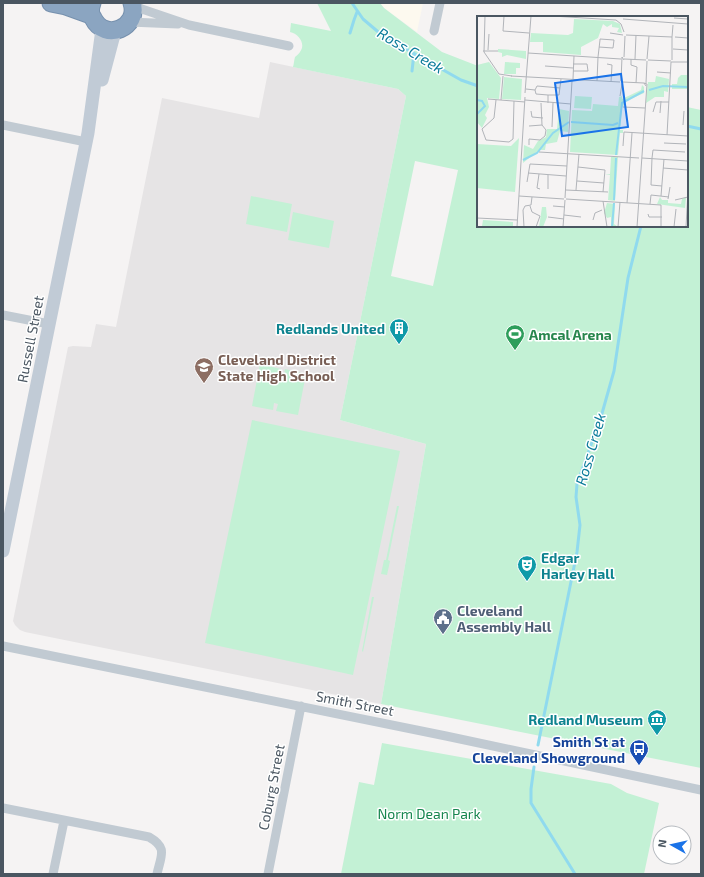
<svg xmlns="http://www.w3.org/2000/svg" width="704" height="877" viewBox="0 0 704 877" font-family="'Exo 2',sans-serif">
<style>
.commercial{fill:#fdf9ef}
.education{fill:#e6e4e5}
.green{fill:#c3f1d5;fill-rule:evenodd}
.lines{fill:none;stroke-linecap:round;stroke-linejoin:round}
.stream{stroke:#90daee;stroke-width:3}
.highway-casing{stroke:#7690ad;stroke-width:19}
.street{stroke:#c1cad2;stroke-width:9}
.secondary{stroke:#c1cbd6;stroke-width:13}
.highway{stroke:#8ba5c1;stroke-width:17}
.labels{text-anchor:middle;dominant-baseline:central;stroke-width:3;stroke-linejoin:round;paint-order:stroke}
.culture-label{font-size:14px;font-weight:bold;fill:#0d838f;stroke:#fff;text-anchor:end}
.leisure-label{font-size:14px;font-weight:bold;fill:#27864d;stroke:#fff;text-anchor:start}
.street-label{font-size:14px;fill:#4a5661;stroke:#fff}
.education-label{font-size:14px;font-weight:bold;fill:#785e54;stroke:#fff;text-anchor:start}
.service-label{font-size:14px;font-weight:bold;fill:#4e5e75;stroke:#fff;text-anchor:start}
.transit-label{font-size:14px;font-weight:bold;fill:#164399;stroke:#fff;text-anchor:end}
.park-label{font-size:14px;fill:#17864f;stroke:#fff}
.water-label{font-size:15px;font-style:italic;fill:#0c7c9b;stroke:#fff}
.inset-river{fill:none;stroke:#90daee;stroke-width:2}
.inset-road{fill:none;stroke:#b1b4b9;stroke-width:1}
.view{fill:#1a73e8;fill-opacity:0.15;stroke:#1a73e8;stroke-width:2}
.inset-edge{fill:none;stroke:#4a5661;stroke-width:2}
</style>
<rect width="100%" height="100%" fill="#f5f3f3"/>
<path class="commercial" d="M380 3H423L417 32 384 8Z"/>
<path class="education" d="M270 62 398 89 406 96 340 420 426 444 381 704 25 632 20 630 15 625 13 621 68 347 73 346 91 347 96 324 116 327 162 98 259 118Z"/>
<path class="green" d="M317 3H380L384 8 442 52 478 66V226H687V107L701 110V768L381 704 426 444 340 420 406 96 398 89 293 67C294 64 294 60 295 57 297 55 299 54 300 52 306 44 299 34 290 32L291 23 331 31ZM415 161 458 170 433 286 391 276Z
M251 196 292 204 287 232 246 224Z
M293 212 334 221 329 248 288 240Z
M260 364 281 369 280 376H284L285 369 306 374 298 415 276 411 278 404 274 403 273 410 252 406Z
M252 420 400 451 353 675 205 643Z
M397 506H399L388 560 390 561 387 575 381 574 384 560H386Z
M372 597H374L363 652 362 651Z
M382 743 611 784 627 793 659 803 644 874H341L359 782 374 785Z"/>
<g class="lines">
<path class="stream" d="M352 3 363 19 383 36 461 80 478 86
M350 33 354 20 357 12
M412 71 414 53
M687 126 701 129
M538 745 577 552 580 525 576 497 577 484 601 417 614 371 628 278 641 226
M534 767 531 789V803L575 874"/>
<g class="highway-casing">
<path id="highway" d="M51 3 66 6 91 15
M92 3C90 8 90 14 93 18 105 43 140 27 132 3"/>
</g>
<path class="street" d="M133 6 189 25 289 46
M129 22 178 24
M434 31 440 3
M3 125 86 142
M3 315 49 324
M3 646 446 736 701 790
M3 808 149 837C168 848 161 855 157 874
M53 874 64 821
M268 874 301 706"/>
<path class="secondary" d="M102 80 115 31
M3 551 88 133 102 29"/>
<use href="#highway" class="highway"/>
</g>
<defs>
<g id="building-pin" transform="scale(1)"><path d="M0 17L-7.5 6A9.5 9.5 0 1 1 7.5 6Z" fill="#0f9aa8" stroke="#fff"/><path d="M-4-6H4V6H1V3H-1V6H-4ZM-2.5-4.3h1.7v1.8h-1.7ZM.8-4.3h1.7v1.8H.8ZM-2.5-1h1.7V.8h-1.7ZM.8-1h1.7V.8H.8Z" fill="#fff"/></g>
<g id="stadium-pin" transform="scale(1)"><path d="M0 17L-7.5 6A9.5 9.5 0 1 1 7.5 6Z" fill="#2e9e5b" stroke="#fff"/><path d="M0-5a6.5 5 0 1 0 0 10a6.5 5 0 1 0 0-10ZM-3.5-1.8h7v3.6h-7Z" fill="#fff"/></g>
<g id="school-pin" transform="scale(1)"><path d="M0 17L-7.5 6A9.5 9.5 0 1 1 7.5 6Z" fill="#8d6e63" stroke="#fff"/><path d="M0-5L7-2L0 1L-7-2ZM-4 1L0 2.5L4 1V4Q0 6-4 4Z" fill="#fff"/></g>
<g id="theatre-pin" transform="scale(1)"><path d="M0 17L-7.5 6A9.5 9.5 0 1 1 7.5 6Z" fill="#0f9aa8" stroke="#fff"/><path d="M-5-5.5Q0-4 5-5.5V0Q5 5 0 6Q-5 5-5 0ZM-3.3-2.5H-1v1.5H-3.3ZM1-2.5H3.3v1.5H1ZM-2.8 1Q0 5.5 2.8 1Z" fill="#fff"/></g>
<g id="civic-pin" transform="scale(1)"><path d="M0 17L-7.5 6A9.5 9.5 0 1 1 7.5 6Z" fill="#5c6f8a" stroke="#fff"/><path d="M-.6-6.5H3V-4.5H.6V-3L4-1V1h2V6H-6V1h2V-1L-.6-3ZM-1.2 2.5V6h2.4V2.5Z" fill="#fff"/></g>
<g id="museum-pin" transform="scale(1)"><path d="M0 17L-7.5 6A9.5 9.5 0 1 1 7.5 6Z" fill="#0f9aa8" stroke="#fff"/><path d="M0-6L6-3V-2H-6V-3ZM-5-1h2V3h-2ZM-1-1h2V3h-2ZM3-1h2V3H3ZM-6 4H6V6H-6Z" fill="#fff"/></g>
<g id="bus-pin" transform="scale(1)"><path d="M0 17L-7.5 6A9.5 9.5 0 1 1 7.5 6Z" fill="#1a4fb4" stroke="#fff"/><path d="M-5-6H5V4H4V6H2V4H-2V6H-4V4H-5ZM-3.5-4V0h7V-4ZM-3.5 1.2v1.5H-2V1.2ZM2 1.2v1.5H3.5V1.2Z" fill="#fff"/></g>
</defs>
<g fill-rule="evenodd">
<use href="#building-pin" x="399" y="328"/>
<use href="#stadium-pin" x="515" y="334"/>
<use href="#school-pin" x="204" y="367"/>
<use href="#theatre-pin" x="527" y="565"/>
<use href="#civic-pin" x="443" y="618"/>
<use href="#museum-pin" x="657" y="719"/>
<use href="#bus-pin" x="639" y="749"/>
</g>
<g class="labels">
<g class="culture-label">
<text x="385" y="328">Redlands United</text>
<text x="541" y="557" text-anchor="start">Edgar<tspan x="541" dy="16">Harley Hall</tspan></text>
<text x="643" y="719">Redland Museum</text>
</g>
<g class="leisure-label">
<text x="529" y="334">Amcal Arena</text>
</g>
<g class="street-label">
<text transform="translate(30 339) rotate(-79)">Russell Street</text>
<text transform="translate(355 703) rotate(11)">Smith Street</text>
<text transform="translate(271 787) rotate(-79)">Coburg Street</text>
</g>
<g class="education-label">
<text x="218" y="359">Cleveland District<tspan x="218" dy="16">State High School</tspan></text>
</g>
<g class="service-label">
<text x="457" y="610">Cleveland<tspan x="457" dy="16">Assembly Hall</tspan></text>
</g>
<g class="transit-label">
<text x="625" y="741">Smith St at<tspan x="625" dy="16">Cleveland Showground</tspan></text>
</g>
<g class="park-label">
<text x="429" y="813">Norm Dean Park</text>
</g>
<g class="water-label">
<text transform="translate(411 50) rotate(31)">Ross Creek</text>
<text transform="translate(590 449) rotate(-74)">Ross Creek</text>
</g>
</g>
<g transform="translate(477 16)">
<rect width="211" height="211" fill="#f5f3f3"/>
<path d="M97 3 136 5 143 8 145 17 140 16 142 12 135 11V8L130 11 126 8 121 22 104 31V39L66 36V26H53L54 17 91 19 96 17ZM21 33 49 35V43L30 39 25 41V37L21 36ZM12 46 24 62 22 83 10 82 12 91 8 99 10 102 5 112 0 106V49ZM28 46 43 47V52H39V58H27ZM204 59H211V73H195V68H200L201 62ZM179 60 192 63 191 76 187 75V81H178L169 87 171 66H178ZM27 61 45 63 44 84 25 83ZM165 69 167 71V77L149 85 145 92 143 114H146V117H143L141 139 93 136 95 94 115 95 116 88 141 90 142 81 145 80V83L164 74ZM98 80 115 81 114 93 97 92ZM82 93 92 95 91 116 83 115 80 126 69 128 68 134H62L46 147 47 129 56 133 61 125 69 121 70 113H80ZM42 122 38 176 0 172V128L34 130ZM134 141H141L138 185 131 184 133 159 128 158H133ZM183 181 185 184H191V187L204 188 205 183 209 181 208 192 180 188ZM130 187 138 188 137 208 141 211H134V201L130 202 127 197ZM65 191H69L70 201 66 211H62ZM6 204 36 206V211L3 210H5Z" fill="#c3f1d5"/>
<path class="inset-river" d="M172 74 186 70 211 71M0 84 5 85 8 90 0 98M94 106 136 109 141 107M139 139 145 87 167 75M46 144 60 137 76 117 92 106M137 184 139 142M135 211 137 187"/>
<path class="inset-road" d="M8 0 7 36 22 58 35 60M27 0 26 15 52 17M75 0 139 4 144 8 147 16M197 2 211 3M146 3 211 8M133 17 146 19M149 19 195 21M195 21V44M195 21 196 9M198 21 211 22M196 33 211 34M11 34 12 18M6 35H21M51 37 144 43M147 41 148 20M147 43 169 44M154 43V49L160 51 159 67M158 43 159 19M170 43 172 20M171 44 194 45M194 46H211M130 48 135 49 134 66M68 50 96 52M96 55H111L110 48H96M180 56 194 57M34 60 143 66M96 63 97 40M120 65 121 41 123 24V23L137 24 136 32 122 31M144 65 145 41 147 44M146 66 167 67M169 67 170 45M49 73 58 74 60 70 83 72M58 74 59 78 71 79M48 77 54 0M143 80 145 68M11 83 48 86M19 84 17 102 5 113 9 124 32 126 36 123 37 85M24 84 26 60M48 84 94 88M64 87 65 109M71 87V79H82L84 63M146 91 168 92M54 95 55 101 66 102M176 96 179 86H192M183 97 184 85M206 109 207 95M52 110 65 109M75 111 76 87M190 119 194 46M187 127 209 128M52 129V123L63 124 68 120 69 114 65 109M146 130 147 116 211 120M62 136 162 142M165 142 211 145M175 142 176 134 208 136M175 142 174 169 185 170M101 151 128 154 126 176M186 152 211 154M51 157 89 160M62 158 60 172 63 173M71 159V173M100 165 127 167M50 166 53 148 90 150M89 174 131 176M99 174 102 138M42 180 87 183M184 180 187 143M88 182 95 65M89 183 184 189V211M191 183 193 171M198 184 211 181M126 185 130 211M150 187 155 117M173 188 174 179 192 181M53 190 55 196 63 200 59 211M76 190 88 191M171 198 172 201H185M87 199 104 201M71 201 87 203M0 202 40 204M116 204 118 197 125 194M40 211 48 81M47 211 46 194 48 190 54 189 55 181M86 211 88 184M141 211 143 186M160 211 170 68 167 67 169 70M197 211 199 193M209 211 211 175"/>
<path class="view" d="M144 58 151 111 85 120 78 67Z"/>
<rect width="211" height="211" class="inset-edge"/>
</g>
<rect width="704" height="877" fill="none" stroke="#4a5661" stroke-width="8"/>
<g transform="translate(672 845) rotate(278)"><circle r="19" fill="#ffffff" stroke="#b7bbc0"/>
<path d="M0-3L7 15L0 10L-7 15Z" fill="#1a73e8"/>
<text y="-6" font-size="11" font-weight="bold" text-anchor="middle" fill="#4a5661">N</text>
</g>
</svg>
